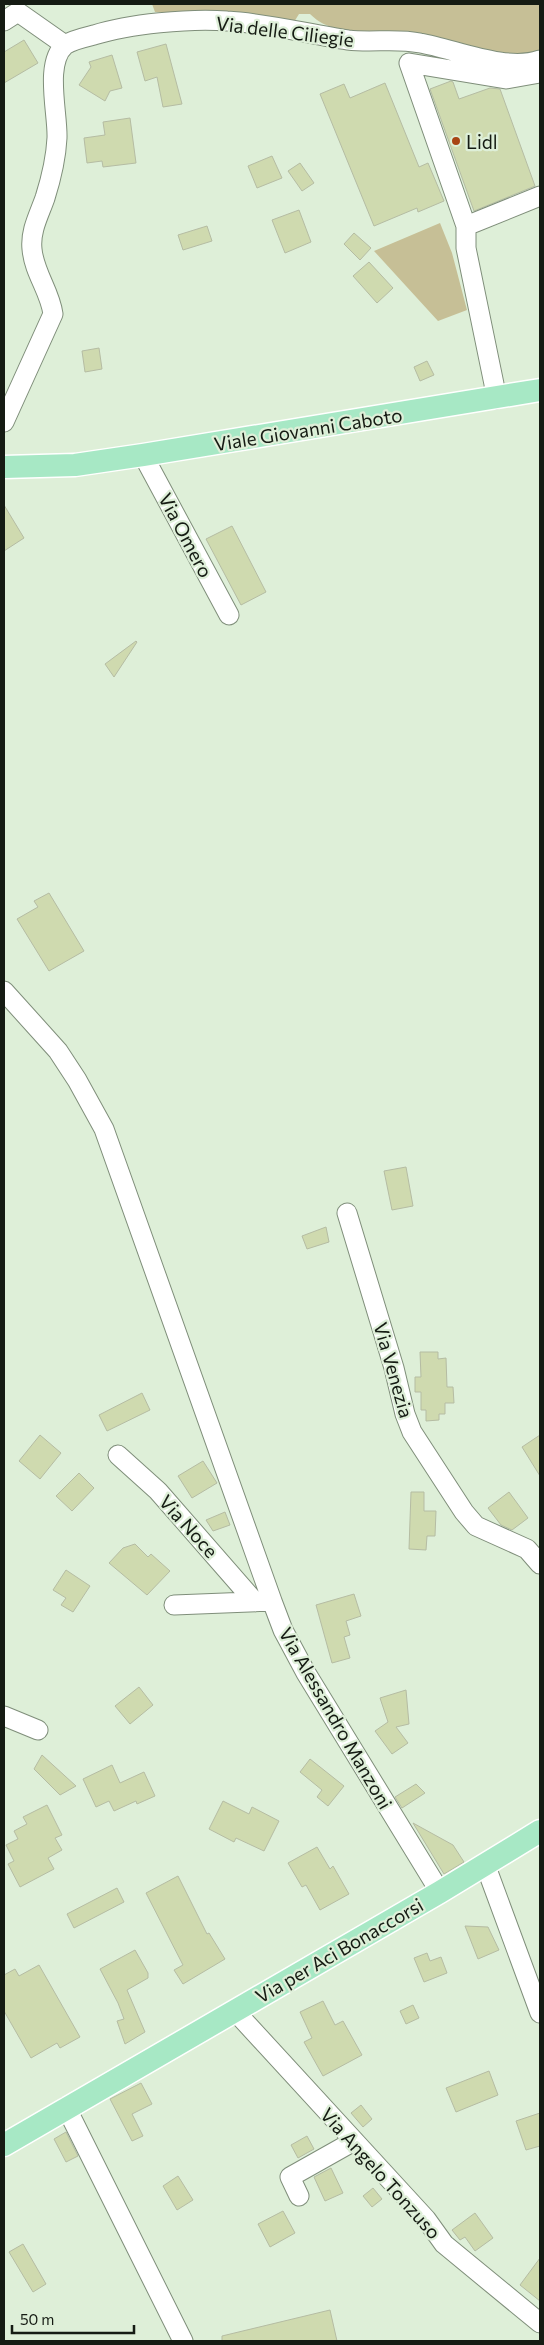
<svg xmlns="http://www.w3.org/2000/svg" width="544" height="2345" viewBox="0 0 544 2345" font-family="Commissioner,sans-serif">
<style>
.green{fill:#c6bf96}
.building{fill:#cfdaaf;stroke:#b5bca3}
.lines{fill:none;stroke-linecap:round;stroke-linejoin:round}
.minor-casing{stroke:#7f8e7a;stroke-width:21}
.major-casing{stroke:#fff;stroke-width:25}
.minor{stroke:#fff;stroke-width:19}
.major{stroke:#a7e8c5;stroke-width:22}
.poi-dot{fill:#a84413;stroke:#deefd8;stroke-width:2}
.labels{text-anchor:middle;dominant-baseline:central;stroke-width:4.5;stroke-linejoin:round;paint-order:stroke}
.street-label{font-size:19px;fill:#151b13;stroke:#deefd8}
.poi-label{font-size:19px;fill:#151b13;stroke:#deefd8;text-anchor:start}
</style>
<rect width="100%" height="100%" fill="#deefd8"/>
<path class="green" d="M152 4H540V52C495 61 463 42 420 34 384 27 338 42 310 14H299L294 22 204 12H155Z
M440 223 452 253 467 310 438 321 374 251Z"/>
<path class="building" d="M24 40 38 63 4 83V52Z
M166 44 182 104 163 107 157 77 145 81 137 52Z
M112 55 122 88 110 91 105 101 79 85 91 67 89 62Z
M451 81 453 82 459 99 490 88 500 89 535 186 474 211 430 89Z
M385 83 419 167 428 163 444 201 418 212 417 208 374 226 320 94 344 84 350 98Z
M130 118 136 163 103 167 102 161 87 163 84 138 105 135 103 122Z
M272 156 282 178 257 188 248 166Z
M300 163 314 183 302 191 288 171Z
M299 210 311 242 285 253 272 220Z
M207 226 212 241 183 250 178 235Z
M354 233 371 248 360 260 344 244Z
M369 262 393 288 377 303 353 276Z
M99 348 102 369 85 372 82 351Z
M427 361 434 375 420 381 414 367Z
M4 505 24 538 4 551Z
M232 526 266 592 241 605 206 539Z
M136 641 137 642 114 677 105 664Z
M49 893 84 951 49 971 17 919 38 907 34 901Z
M406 1167 413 1206 392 1210 384 1171Z
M326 1227 329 1242 307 1249 302 1236Z
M420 1352H438V1359L446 1358 447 1387H453L454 1403H445V1414H439V1420L426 1421V1410H421V1392H415V1377H421Z
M142 1393 150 1410 107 1431 99 1415Z
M40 1435 61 1453 40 1479 19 1461Z
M540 1435V1476L522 1447Z
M203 1461 217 1483 192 1498 178 1476Z
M79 1473 94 1488 72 1511 56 1496Z
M411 1492H424V1511H436L435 1536H427L426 1550 409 1549Z
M509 1492 528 1518 512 1530 501 1525 488 1508Z
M225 1512 230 1525 213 1531 206 1520Z
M135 1544 148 1557 151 1554 170 1571 147 1595 109 1563 123 1548Z
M66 1570 90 1586 73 1612 61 1605 66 1598 53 1590Z
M354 1594 361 1616 346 1621 350 1635 344 1637 350 1658 332 1663 316 1605Z
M139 1687 153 1705 130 1724 115 1706Z
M406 1690 409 1724 396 1727 408 1743 392 1754 375 1731 388 1722 380 1698Z
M42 1755 76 1786 60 1795 34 1769Z
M310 1759 344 1786 328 1806 317 1797 322 1790 300 1772Z
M112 1765 120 1783 144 1772 155 1796 137 1804 136 1801 114 1811 109 1801 96 1807 83 1779Z
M416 1784 425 1793 402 1808 395 1797Z
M223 1801 249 1814 252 1807 279 1821 264 1851 236 1838 234 1842 209 1829Z
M47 1805 62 1835 55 1838 62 1850 48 1858 54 1869 20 1887 8 1864 14 1861 6 1845 18 1839 14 1831 27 1824 23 1817Z
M413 1823 453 1845 464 1862 444 1874Z
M317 1847 330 1869 333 1866 349 1894 320 1910 306 1885 302 1887 288 1863Z
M178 1876 207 1934 209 1933 225 1959 183 1984 174 1970 183 1965 146 1893Z
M117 1888 124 1902 74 1928 67 1914Z
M465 1926 488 1927 499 1950 478 1959Z
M135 1950 148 1973V1978L127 1990 145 2032 125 2044 117 2021 124 2019 118 2003 100 1969Z
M427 1953 430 1961 441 1957 447 1973 424 1982 414 1958Z
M39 1965 80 2037 60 2048 57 2043 31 2058 4 2011V1975L15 1969 19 1976Z
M323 2001 335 2025 343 2021 362 2055 323 2076 304 2042 312 2038 300 2012Z
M413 2005 419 2018 406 2024 400 2011Z
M489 2071 498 2095 456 2112 446 2088Z
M141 2083 152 2104 132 2114 143 2136 132 2141 110 2099Z
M361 2105 372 2119 363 2127 351 2113Z
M540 2113V2146L526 2150 516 2121Z
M66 2132 78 2156 66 2162 54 2139Z
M307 2136 314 2149 298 2158 291 2145Z
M331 2168 343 2193 325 2201 314 2177Z
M178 2176 193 2200 177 2210 163 2186Z
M373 2188 382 2199 372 2207 363 2196Z
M283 2211 295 2233 270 2247 258 2224Z
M475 2213 493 2238 475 2251 465 2237 460 2240 452 2230Z
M23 2244 46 2284 33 2292 9 2252Z
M540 2258V2301L520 2285Z
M330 2310 337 2341H222V2336Z"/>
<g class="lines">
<g class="minor-casing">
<path id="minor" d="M4 21 18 12 65 45
M466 226 540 196
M495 399 494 384 466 248V226L409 63 506 79 540 73
M4 422 53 314C50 291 34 273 32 249 30 231 39 215 45 198 51 179 56 158 57 138 58 113 44 63 65 45 72 40 86 37 94 35 129 24 190 18 227 21 267 23 308 34 348 40 372 43 396 38 420 43 455 49 506 72 540 60
M143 455 229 615
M4 991 58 1051 77 1080 104 1129 272 1601
M347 1213 394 1368 405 1414 412 1432 464 1512 476 1526 527 1549 540 1564
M118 1455 158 1491 255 1602
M174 1605 272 1601 283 1630 306 1673 440 1892
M4 1716 38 1730
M485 1864 540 2013
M234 2010 426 2219 444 2244 540 2323
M66 2107 183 2341
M299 2196 290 2177 354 2141"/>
</g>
<g class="major-casing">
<path id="major" d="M4 467 75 465 143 455 540 390
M4 2145 440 1892 540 1831"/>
</g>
<use href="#minor" class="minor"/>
<use href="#major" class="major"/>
</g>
<circle class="poi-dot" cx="456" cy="141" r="5"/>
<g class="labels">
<g class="street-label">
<text transform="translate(285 31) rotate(7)">Via delle Ciliegie</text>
<text transform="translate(308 429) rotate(-9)">Viale Giovanni Caboto</text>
<text transform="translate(186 535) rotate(62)">Via Omero</text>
<text transform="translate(394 1370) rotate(74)">Via Venezia</text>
<text transform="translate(189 1526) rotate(48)">Via Noce</text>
<text transform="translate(336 1718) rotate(60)">Via Alessandro Manzoni</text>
<text transform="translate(339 1950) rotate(-30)">Via per Aci Bonaccorsi</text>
<text transform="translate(381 2173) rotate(48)">Via Angelo Tonzuso</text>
</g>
<g class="poi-label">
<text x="466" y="141">Lidl</text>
</g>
</g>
<rect width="544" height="2345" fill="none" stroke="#151b13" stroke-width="10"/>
<path d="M12 2325v8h122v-8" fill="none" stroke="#151b13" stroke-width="2.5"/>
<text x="20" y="2325" font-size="15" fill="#151b13" stroke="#deefd8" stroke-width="4" paint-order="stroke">50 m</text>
</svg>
